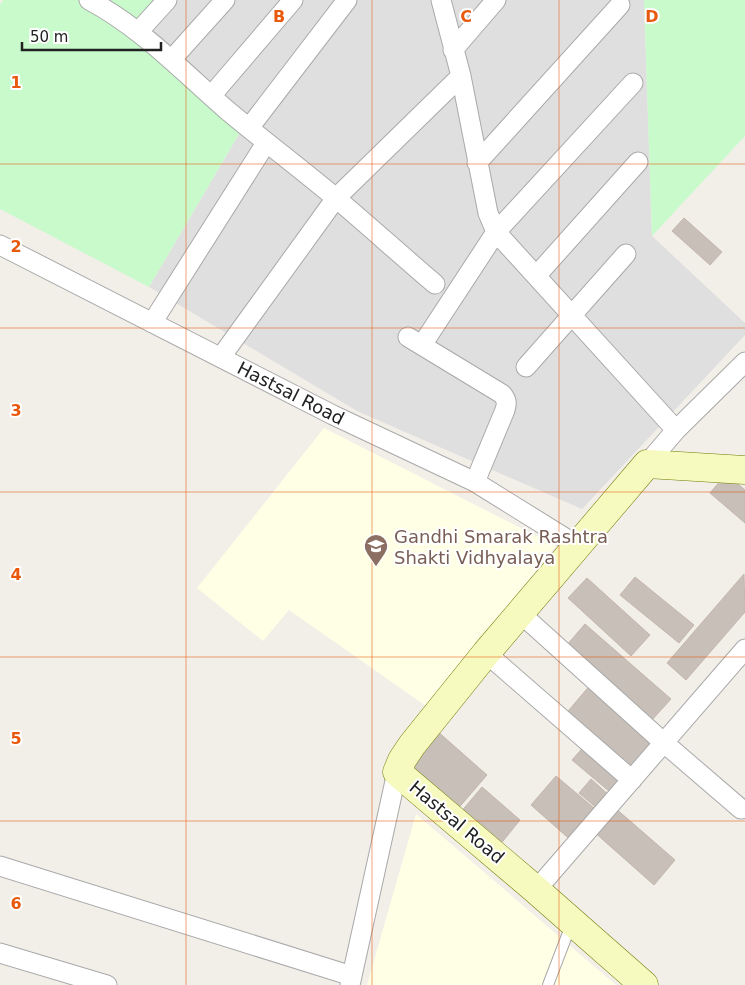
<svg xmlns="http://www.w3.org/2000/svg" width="745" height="985" viewBox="0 0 745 985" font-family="'DejaVu Sans',sans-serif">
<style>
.residential{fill:#e0dfdf}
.education{fill:#ffffe5}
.park{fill:#c8facc}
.building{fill:#c7bfb8;stroke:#c4b6ab}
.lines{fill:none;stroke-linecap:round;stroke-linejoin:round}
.lane-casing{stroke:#a9a9a9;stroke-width:12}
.street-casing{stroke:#a9a9a9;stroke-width:21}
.secondary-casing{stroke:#707d05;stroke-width:29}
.lane{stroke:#fff;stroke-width:10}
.street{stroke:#fff;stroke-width:19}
.secondary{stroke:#f7fabf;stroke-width:28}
.grid{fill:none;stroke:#e8590c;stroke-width:1;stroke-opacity:0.55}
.labels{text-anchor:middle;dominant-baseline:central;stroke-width:4;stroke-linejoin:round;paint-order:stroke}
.street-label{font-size:18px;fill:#222;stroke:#fff}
.education-label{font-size:18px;fill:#785e54;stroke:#fff;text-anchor:start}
.grid-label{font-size:16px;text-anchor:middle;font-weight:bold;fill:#e8590c;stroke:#fff;stroke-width:4;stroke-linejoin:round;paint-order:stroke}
</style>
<rect width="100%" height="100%" fill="#f2efe9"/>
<path class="residential" d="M165 0H644L652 236 745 323V335L582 509 357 411 149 287 249 117 143 28Z"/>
<path class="education" d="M324 428 556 546 426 706 289 610 263 641 197 588Z
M416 814 616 985H367Z"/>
<path class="park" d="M3 0H165L143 27 249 117 149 287 0 209V5Z
M644 0H745V136L652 236Z"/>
<path class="building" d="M684 218 722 252 710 265 672 231Z
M726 474 745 490V523L710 493Z
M744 574 745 612 686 680 667 663Z
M635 577 694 625 679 643 620 595Z
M587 578 650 635 631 656 568 598Z
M585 624 671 699 651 721 566 646Z
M592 683 657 739 627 773 563 717Z
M436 730 487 775 456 811 405 766Z
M587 743 625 775 610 792 572 760Z
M556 776 600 813 574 843 531 805Z
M591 779 610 796 599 810 579 793Z
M482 787 520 820 499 846 460 813Z
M614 807 675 860 654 885 593 831Z"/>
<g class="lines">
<g class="lane-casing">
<path id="lane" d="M548 985 571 925"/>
</g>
<g class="street-casing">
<path id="street" d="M89 0C142 28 183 72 228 111 264 141 301 169 337 199 370 227 402 256 435 284
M441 0 461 76 488 213 496 232 676 430
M138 32 167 0
M453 50 496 0
M172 59 225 0
M211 96 293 0
M249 128 347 0
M477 163 620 5
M0 245 333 415 475 482 578 546
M537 275 638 162
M152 323 266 143
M408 337 502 394C507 400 507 403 505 410L475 482
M422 345 496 232 633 83
M221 357 336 198 461 76
M526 367 626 254
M647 464 676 430 745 362
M520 613 663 742 741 809
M486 653 632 780
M0 866 352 976
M536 890 745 649
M0 953 107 985
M350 985 397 772"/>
</g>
<g class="secondary-casing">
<path id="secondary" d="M644 985 536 890 397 772 402 760 412 745 486 653 647 464 745 470"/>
</g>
<use href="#lane" class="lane"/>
<use href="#street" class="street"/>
<use href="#secondary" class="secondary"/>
</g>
<path class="grid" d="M186 0V985M372 0V985M559 0V985M0 164H745M0 328H745M0 492H745M0 657H745M0 821H745"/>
<defs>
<g id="school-pin" transform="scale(1.25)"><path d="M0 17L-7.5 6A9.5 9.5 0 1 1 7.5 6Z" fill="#8d6e63" stroke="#fff"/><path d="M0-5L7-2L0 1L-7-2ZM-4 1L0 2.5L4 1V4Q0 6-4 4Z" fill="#fff"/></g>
</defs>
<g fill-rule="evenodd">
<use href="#school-pin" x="376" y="546"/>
</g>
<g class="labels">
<g class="street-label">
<text transform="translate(291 393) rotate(27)">Hastsal Road</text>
<text transform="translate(457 822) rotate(40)">Hastsal Road</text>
</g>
<g class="education-label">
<text x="394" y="536">Gandhi Smarak Rashtra<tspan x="394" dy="21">Shakti Vidhyalaya</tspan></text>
</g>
</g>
<g class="grid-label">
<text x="279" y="22">B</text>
<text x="466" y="22">C</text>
<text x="652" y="22">D</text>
<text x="16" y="88">1</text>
<text x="16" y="252">2</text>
<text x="16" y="416">3</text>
<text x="16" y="580">4</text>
<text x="16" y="744">5</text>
<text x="16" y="909">6</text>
</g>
<path d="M22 42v8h139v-8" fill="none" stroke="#222222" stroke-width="2.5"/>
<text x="30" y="42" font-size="15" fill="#222222" stroke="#ffffff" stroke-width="4" paint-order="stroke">50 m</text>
</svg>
